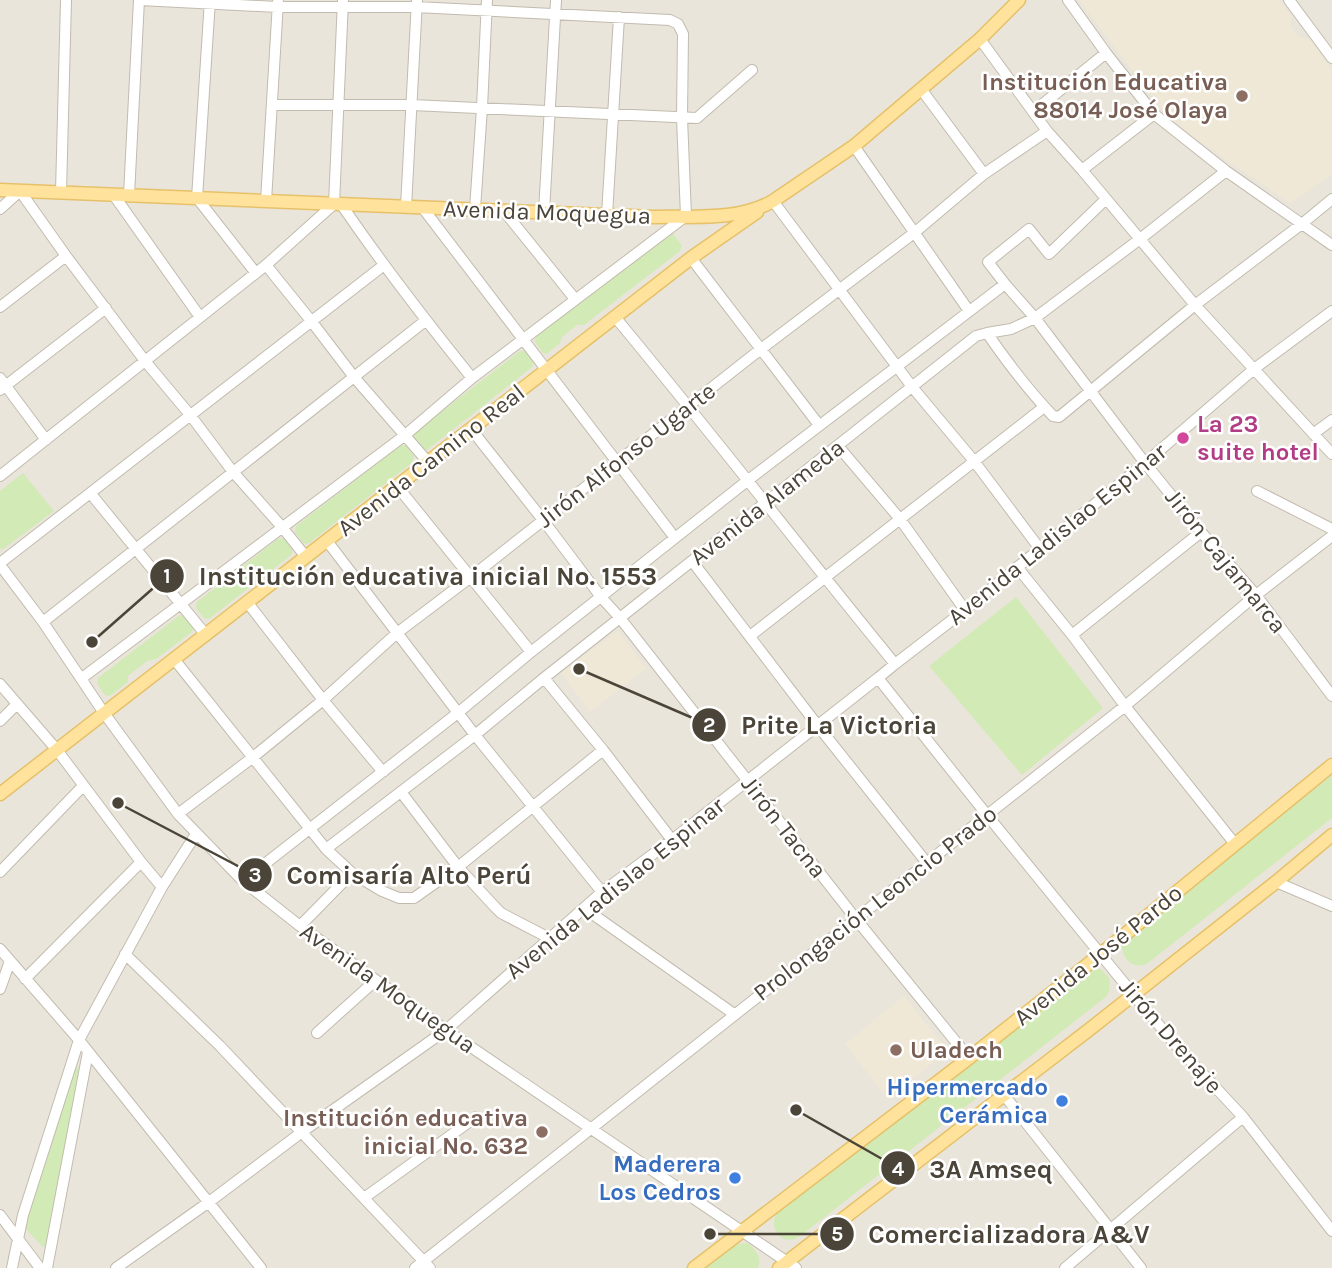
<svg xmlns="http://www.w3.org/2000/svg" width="1332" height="1268" viewBox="0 0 1332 1268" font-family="Karla,sans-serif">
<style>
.residential{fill:#eae5da}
.education{fill:#efe8d6}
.green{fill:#d2eab5}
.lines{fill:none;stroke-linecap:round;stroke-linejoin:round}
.minor-casing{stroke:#c2bbae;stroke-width:12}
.major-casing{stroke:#e6c16a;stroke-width:15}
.minor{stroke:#fff;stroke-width:10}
.major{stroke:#ffe39c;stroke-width:12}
.education-dot{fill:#8d6e63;stroke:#fff;stroke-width:2.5}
.hotel-dot{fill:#d1479c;stroke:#fff;stroke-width:2.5}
.shop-dot{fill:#3f7fe0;stroke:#fff;stroke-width:2.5}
.labels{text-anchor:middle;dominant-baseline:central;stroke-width:5;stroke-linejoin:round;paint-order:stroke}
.education-label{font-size:24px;font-weight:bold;fill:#785e54;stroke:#fff;text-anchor:end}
.street-label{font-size:24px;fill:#4b4439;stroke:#fff}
.hotel-label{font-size:24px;font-weight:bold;fill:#b23c85;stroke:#fff;text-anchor:start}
.shop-label{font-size:24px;font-weight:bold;fill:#366cbe;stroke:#fff;text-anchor:end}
.leader{fill:none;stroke:#4b4439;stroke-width:2.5}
.callout-dot{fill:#4b4439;stroke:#fff;stroke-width:2.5}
.mark-label{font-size:21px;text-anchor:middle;font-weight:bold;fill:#fff}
.callout-label{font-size:26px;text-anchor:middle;font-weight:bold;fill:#4b4439;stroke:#fff;stroke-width:5;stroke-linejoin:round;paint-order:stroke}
</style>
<rect width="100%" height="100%" fill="#f6f3ec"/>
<path class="residential" d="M0 0H1332V1268H0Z"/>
<path class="education" d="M1079 0H1279L1292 16 1290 25 1299 38 1310 39 1331 70 1332 174 1290 203 1191 135 1164 112Z
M618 631 646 668 590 712 561 672Z
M904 996 944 1047 937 1053 936 1060 896 1092 897 1094 889 1100 845 1044Z"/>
<path class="green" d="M672 233 682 245 680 251 584 325H577L562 337 560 343 547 354 543 353 535 342 536 336 664 234Z
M520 351H525L534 361 532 367 427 450 422 449 414 438 415 432Z
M401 445 406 446 414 456 413 462 308 544 303 543 295 532 296 526Z
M23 473 54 511 2 550 0 548V491Z
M279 538 284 539 293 549 291 555 209 619 204 618 196 608 197 602Z
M1016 597 1103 708 1022 775 929 666Z
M180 615 185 616 194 626 192 632 156 659 147 661 128 676V682L110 696 105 695 97 684 98 678Z
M1332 775V818L1148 963C1133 971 1121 959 1122 943Z
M1092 967 1102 970 1110 979 1109 991 1107 996 799 1237C780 1248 765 1224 780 1209Z
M73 1067 80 1068 81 1071 46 1246 43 1247 26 1229V1221Z
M743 1243 749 1244C756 1251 762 1257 758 1268H706L733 1246Z"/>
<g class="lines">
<g class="minor-casing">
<path id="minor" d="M210 0 197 198 255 272
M1068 0 1106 53 1154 114 1226 171 1332 245
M1289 0 1332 58
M980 39 1047 131 1082 170 1195 305 1332 454
M921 89 984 174
M273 105H412L697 118 752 70
M1033 112 1106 53
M854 146 969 311
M1082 170 1154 114
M61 192 66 0
M113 194 200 317
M129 195 139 0
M1105 200 1049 254 1029 229 988 262 1005 284 1035 318 1145 463 1201 532 1256 595 1332 696
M266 201 278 2
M773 201 913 388 974 461 1040 549
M341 204C382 264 426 321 472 378
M406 207 417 0
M422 207 675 538
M0 209 20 191 66 256 145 361 191 416 233 472 282 527 306 557
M475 209 482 108 487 0
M504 211 575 299
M544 212 556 0
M607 215 619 17
M691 258 819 425
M266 265 312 322 354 377 428 462
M0 307 66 256
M615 317C710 431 801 549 895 664
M987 333C1007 362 1029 391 1053 416L1059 417 1195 305 1303 223 1332 199
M0 378 46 440
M0 390 106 308
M471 429 543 520 601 597 620 618 856 919 969 1058
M1313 434 1332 420
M838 446 900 519 965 610
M0 476 266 265 334 204 343 0
M397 486 531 652
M1257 491 1332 529
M91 494 206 635
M327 541 475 735 602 892
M692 561 818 726 927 863
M0 563 384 265
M0 565 43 622 104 713 178 814 243 881 300 926 446 1030 796 1268
M1017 567 1072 635 1125 706 1235 844
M247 602 323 700 383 772
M43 622 425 321
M1072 635 1201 532
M750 636 1044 407
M174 659 326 849 475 735 544 678 976 336 987 333 1011 329 1035 318 1140 239 1226 171
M82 678 404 436 472 378 686 216 682 118 683 34 678 24 670 20 416 7H278L140 0
M544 678 603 750 672 840
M878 678 987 815 1133 994 1174 1043 1243 1117 1332 1231
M0 684 57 750 141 862 162 887
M0 721 17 704
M401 792 458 867 495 907 501 913 549 938
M178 814 252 758 323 700 397 633 471 577 761 349 914 233 984 174 1047 131
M326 849 352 873 382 891 399 898H414L458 867 603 750
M0 872 83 786
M243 881 459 712 531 652 747 481 1005 284
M1276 882 1332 906
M584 908 734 1014
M300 926 352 873
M0 949 79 1040 261 1268
M125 954 220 1046 430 1268
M25 979 141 862
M0 989 10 961
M317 1033 376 980
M1004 1095 1141 1268
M364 1198 476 1117
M0 1215 40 1268
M12 1268 23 1215 79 1040 162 887 196 834
M47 1268 88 1052
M116 1268 209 1202 302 1132 446 1030 602 892 672 840 878 678 895 664 965 610 1145 463 1254 369 1332 311
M415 1268 1125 706 1256 595 1332 536
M1065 1268 1243 1117"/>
</g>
<g class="major-casing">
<path id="major" d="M0 190 655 217C694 216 738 221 773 201L854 146 980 39 1019 0
M0 794 691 258 757 212
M694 1268 969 1058 1101 954 1332 765
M779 1268 1090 1029 1276 882 1332 835"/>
</g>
<use href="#minor" class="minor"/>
<use href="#major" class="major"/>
</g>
<g class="education-dot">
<circle cx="1242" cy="96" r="7"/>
<circle cx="896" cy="1050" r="7"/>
<circle cx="542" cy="1132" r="7"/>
</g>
<circle class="hotel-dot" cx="1183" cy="438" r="7"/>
<g class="shop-dot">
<circle cx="1062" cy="1101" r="7"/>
<circle cx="735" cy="1178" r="7"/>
</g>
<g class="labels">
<g class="education-label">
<text x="1228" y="82">Institución Educativa<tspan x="1228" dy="28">88014 José Olaya</tspan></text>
<text x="910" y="1050" text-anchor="start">Uladech</text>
<text x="528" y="1118">Institución educativa<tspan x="528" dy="28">inicial No. 632</tspan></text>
</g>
<g class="street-label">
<text transform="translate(547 212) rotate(2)">Avenida Moquegua</text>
<text transform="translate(626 455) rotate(-38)">Jirón Alfonso Ugarte</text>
<text transform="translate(431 460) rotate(-38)">Avenida Camino Real</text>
<text transform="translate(767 502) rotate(-38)">Avenida Alameda</text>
<text transform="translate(1057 534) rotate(-39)">Avenida Ladislao Espinar</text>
<text transform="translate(1226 561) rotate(51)">Jirón Cajamarca</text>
<text transform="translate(784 827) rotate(52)">Jirón Tacna</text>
<text transform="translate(615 888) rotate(-39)">Avenida Ladislao Espinar</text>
<text transform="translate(875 903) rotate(-38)">Prolongación Leoncio Prado</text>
<text transform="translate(1098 955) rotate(-39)">Avenida José Pardo</text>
<text transform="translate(388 988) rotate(35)">Avenida Moquegua</text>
<text transform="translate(1171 1036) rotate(49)">Jirón Drenaje</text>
</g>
<g class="hotel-label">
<text x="1197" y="424">La 23<tspan x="1197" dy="28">suite hotel</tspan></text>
</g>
<g class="shop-label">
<text x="1048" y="1087">Hipermercado<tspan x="1048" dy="28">Cerámica</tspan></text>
<text x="721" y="1164">Maderera<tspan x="721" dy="28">Los Cedros</tspan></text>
</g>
</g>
<path class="leader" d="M92 642L167 576M579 669L709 725M118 803L255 875M796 1110L898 1168M710 1234L837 1234"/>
<g class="callout-dot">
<circle cx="92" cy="642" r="7"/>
<circle cx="579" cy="669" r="7"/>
<circle cx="118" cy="803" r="7"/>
<circle cx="796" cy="1110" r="7"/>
<circle cx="710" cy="1234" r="7"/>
<circle cx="167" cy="576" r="18"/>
<circle cx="709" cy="725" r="18"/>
<circle cx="255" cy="875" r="18"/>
<circle cx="898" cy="1168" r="18"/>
<circle cx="837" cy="1234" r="18"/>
</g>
<g class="mark-label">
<text x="167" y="583">1</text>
<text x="709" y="732">2</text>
<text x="255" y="882">3</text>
<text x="898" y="1176">4</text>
<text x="837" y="1241">5</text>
</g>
<g class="callout-label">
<text x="428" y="585">Institución educativa inicial No. 1553</text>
<text x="839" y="734">Prite La Victoria</text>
<text x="409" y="884">Comisaría Alto Perú</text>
<text x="991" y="1178">3A Amseq</text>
<text x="1009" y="1243">Comercializadora A&amp;V</text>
</g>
</svg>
